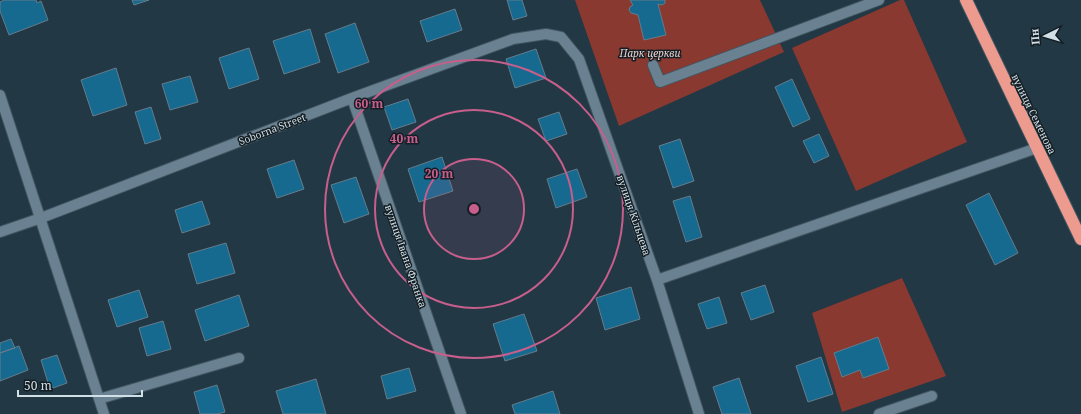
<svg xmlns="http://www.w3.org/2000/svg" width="1081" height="414" viewBox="0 0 1081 414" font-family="'Noto Serif',serif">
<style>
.green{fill:#8a3930}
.building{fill:#16698f;stroke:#647c8b}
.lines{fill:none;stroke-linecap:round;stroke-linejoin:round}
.minor-casing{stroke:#415560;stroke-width:12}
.highway-casing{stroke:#415560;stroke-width:14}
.minor{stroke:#698190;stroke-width:10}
.highway{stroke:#ed9b8f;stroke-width:12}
.ring{fill:none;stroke:#c75e8c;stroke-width:2}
.labels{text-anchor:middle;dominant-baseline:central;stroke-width:3;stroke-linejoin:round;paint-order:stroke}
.park-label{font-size:10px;font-style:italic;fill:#edd3cf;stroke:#141e24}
.street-label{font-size:10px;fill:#d1dfe7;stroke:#141e24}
.centre{fill:#c75e8c;stroke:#141e24;stroke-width:2}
.ring-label{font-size:12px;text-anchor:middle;font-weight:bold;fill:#c75e8c;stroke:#141e24;stroke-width:3;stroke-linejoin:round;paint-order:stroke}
</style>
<rect width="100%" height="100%" fill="#223845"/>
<path class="green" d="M575 0H760L784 52 619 126Z
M900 0H904L967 142 856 191 792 48Z
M902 278 946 376 842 412 812 313Z"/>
<path class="building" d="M4 0H36L37 3 41 1 48 20 9 35 0 11V2Z
M132 0H149L134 5Z
M507 0H522L527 16 513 20Z
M630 0H665V3L662 5 658 4 666 35 644 40 638 15 631 13 629 10 630 7 633 5Z
M455 9 462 30 427 42 420 21Z
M355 23 369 62 338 73 325 34Z
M310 29 320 62 284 74 273 41Z
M249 48 259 79 229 89 219 58Z
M536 49 546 78 515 88 506 59Z
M116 68 127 105 93 116 81 80Z
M190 76 198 102 170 110 162 84Z
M792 79 810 119 793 127 775 87Z
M408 99 416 122 392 130 384 107Z
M151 107 161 139 145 144 135 112Z
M559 112 567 134 546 141 538 119Z
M819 134 829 156 814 163 803 141Z
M680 139 694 181 673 188 659 146Z
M442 157 453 191 419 202 408 169Z
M294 160 304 189 277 198 267 169Z
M577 169 587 197 556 208 547 179Z
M356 177 369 214 344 223 331 185Z
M989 193 1018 253 995 265 966 205Z
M690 196 702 237 686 242 673 201Z
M202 201 210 224 182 233 175 210Z
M226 243 235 273 197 284 188 254Z
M765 285 774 312 751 320 741 293Z
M631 287 640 319 605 330 596 298Z
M139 290 148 317 117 327 108 300Z
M239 295 249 326 205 341 195 310Z
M719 297 727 323 707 329 698 304Z
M524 314 537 351 505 361 493 324Z
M163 321 171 349 147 356 139 328Z
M878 337 889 369 863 378 860 370 842 377 834 353Z
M11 339 15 348 0 353V343Z
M19 346 28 370 0 381V353Z
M57 355 67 383 50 389 41 360Z
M821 357 833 394 808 402 796 366Z
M409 368 416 391 387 399 381 376Z
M739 378 751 414H722L713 387Z
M316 379 326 414H283L276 391Z
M217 385 225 412 217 414H200L194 392Z
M553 391 560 414H515L512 405Z"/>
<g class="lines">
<g class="minor-casing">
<path id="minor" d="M653 65 660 82 879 0
M0 95 104 414
M352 98 461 414
M0 232 41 218 352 98 513 39 546 34 561 37 579 59 657 280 699 414
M657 280 1037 148
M99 399 239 358
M879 414 932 396"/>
</g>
<g class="highway-casing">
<path id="highway" d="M966 0 1081 239"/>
</g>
<use href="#minor" class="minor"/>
<use href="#highway" class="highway"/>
</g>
<circle cx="474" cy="209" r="50" fill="#c75e8c" fill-opacity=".12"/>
<g class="ring">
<circle cx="474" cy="209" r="50"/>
<circle cx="474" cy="209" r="99"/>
<circle cx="474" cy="209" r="149"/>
</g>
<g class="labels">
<g class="park-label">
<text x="650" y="53">Парк церкви</text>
</g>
<g class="street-label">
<text transform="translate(1034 114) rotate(64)">вулиця Семенова</text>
<text transform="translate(272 129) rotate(-21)">Soborna Street</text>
<text transform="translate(634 215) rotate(71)">вулиця Кільцева</text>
<text transform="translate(406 256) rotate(71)">вулиця Івана Франка</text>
</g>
</g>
<circle cx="474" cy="209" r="6" class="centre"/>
<g class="ring-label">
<text x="369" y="108">60 m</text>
<text x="404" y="143">40 m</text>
<text x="439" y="178">20 m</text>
</g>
<g transform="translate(1045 36) rotate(265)" stroke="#141e24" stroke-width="3" paint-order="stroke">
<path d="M0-3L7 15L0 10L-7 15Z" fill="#d1dfe7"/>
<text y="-6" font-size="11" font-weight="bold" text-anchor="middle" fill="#d1dfe7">Пн</text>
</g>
<path d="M18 390v6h124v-6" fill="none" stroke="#d1dfe7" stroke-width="2"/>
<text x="24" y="390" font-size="12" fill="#d1dfe7" stroke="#141e24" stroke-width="3" paint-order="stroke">50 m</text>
</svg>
